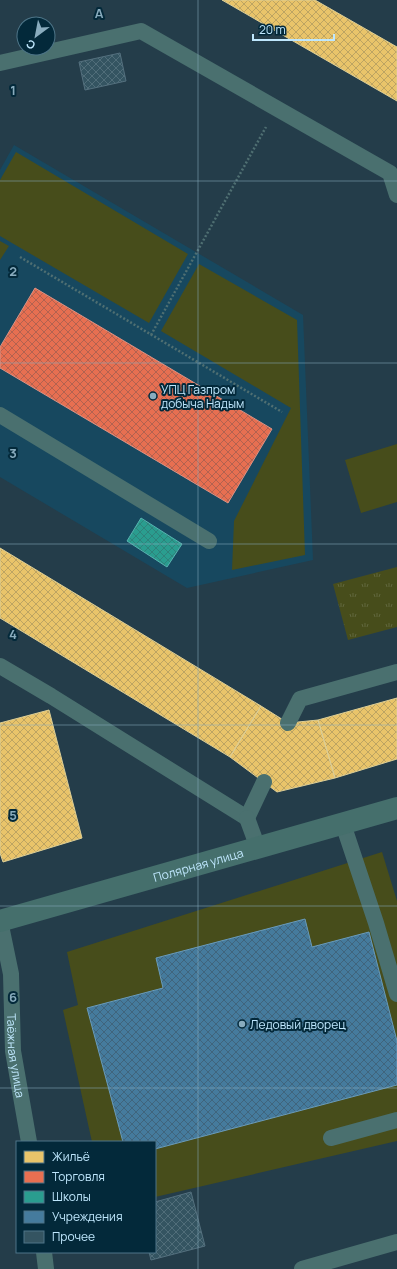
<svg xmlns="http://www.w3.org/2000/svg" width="397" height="1269" viewBox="0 0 397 1269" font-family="Manrope,sans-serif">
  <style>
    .built { fill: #17485f }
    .grass { fill: #474d1b }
    .park { fill: url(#park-tufts) }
    .homes { fill: url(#homes-cross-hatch); stroke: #dcce96 }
    .shops { fill: url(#shops-cross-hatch); stroke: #db9385 }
    .schools { fill: url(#schools-cross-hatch); stroke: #57b3b0 }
    .public { fill: url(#public-cross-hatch); stroke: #6a9bba }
    .building { fill: url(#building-cross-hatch); stroke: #54707e }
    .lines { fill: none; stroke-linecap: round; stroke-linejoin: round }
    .path { stroke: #4f6f72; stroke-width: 2.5; stroke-dasharray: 2 2; stroke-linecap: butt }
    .lane { stroke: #4a706f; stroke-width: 16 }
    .secondary { stroke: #456f6c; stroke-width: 22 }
    .grid { fill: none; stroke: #89acbe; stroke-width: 1; stroke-opacity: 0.55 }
    .poi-dot { fill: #89acbe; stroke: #03293a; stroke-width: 1.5 }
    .labels { text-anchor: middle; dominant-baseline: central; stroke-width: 4; stroke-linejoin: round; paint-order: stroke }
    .poi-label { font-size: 12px; fill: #bfe7fd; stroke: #03293a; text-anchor: start }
    .street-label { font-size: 12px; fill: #bfe7fd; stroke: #03293a }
    .grid-label { font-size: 13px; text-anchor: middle; font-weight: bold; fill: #89acbe; stroke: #03293a; stroke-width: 4; stroke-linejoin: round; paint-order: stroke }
  </style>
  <defs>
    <pattern id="park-tufts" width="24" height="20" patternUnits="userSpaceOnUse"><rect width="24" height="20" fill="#474d1b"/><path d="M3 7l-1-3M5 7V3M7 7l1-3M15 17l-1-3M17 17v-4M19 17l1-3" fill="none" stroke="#60673d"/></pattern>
    <pattern id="homes-cross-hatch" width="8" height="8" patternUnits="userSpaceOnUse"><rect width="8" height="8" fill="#e9c46a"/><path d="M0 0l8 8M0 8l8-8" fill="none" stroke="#bda462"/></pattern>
    <pattern id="shops-cross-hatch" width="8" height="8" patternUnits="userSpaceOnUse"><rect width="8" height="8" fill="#e76f51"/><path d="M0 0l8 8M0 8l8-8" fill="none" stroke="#b36250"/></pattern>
    <pattern id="schools-cross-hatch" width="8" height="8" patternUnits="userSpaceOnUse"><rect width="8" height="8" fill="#2a9d8f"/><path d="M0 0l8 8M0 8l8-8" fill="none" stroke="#2e837b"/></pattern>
    <pattern id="public-cross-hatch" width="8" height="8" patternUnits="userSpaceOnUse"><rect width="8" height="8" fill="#457b9d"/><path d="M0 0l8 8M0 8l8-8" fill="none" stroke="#40657d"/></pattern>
    <pattern id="building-cross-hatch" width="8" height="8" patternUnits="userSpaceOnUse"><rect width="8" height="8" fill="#345461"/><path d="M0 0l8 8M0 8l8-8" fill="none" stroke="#506d79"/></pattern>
  </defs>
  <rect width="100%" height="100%" fill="#243d4a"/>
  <!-- built -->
  <path class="built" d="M14,145L303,315L313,560L187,588L0,477V170Z"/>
  <!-- grass -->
  <path class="grass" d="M16,152L188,254L149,323L0,236V180Z
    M0,241L9,246L0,260Z
    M199,264L297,320L305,555L232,570L234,521L291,408L161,331Z
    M397,444V502L361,513L345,460Z
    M382,852L397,901V1141L155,1197V1142H92L63,1010L78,1005L67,952Z"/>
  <!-- park -->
  <path class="park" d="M397,567V627L348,640L333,584Z"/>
  <!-- homes -->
  <path class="homes" d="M222,0H315L397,47V101Z
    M0,548L261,706L230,757L0,618Z
    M397,698V759L335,778L318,720Z
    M261,706L288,723L318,720L335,778L277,792L230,757Z
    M49,710L82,838L3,862L0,853V723Z"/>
  <!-- shops -->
  <path class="shops" d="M35,288L272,429L228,503L0,368V347Z"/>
  <!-- schools -->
  <path class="schools" d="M141,518L182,544L167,567L127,541Z"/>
  <!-- public -->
  <path class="public" d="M305,919L312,947L369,932L397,1041V1085L155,1149V1142H123L87,1008L163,988L156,958Z"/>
  <!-- building -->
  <path class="building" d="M120,53L126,81L85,90L79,62Z
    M191,1192L205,1246L151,1260L149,1252H155V1202Z"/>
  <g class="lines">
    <!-- path -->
    <path class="path" d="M20,257L282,412
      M151,335L266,127"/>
    <!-- lane -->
    <g class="lane">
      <path d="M0,63L141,31L390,173L397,195"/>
      <path d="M0,415L209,541"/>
      <path d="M0,666L51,696L247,818L264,782"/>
      <path d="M288,723L300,699L397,672"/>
      <path d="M247,818L258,848"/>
      <path d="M343,824L376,923L397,994"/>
      <path id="s1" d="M0,921L11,974L13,1051L29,1142"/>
      <path d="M331,1138L397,1120"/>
      <path d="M44,1252L46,1269"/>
      <path d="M302,1269L397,1242"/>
    </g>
    <!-- secondary -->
    <path class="secondary" id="s2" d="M0,921L397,808"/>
  </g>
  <!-- grid -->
  <path class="grid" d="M198,0V1269M0,181H397M0,363H397M0,544H397M0,725H397M0,906H397M0,1088H397"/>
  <!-- markers -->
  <g class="poi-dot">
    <circle cx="153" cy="396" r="4"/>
    <circle cx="242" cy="1024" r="4"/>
  </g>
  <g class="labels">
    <!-- poi labels -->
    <g class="poi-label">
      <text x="161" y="389">УПЦ Газпром<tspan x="161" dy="14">добыча Надым</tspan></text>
      <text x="250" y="1024">Ледовый дворец</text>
    </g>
    <!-- street labels -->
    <g class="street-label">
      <text stroke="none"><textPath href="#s2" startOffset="206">Полярная улица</textPath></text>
      <text stroke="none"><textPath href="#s1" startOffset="136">Таёжная улица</textPath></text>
    </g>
  </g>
  <g class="grid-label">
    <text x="99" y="18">A</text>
    <text x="13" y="95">1</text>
    <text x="13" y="276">2</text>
    <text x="13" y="458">3</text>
    <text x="13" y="639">4</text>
    <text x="13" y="820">5</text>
    <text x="13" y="1002">6</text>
  </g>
  <!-- legend -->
  <rect x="16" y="1141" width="140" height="112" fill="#03293a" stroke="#4e7588"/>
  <rect x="24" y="1151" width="20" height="12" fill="#e9c46a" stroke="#4e7588"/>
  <text x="52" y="1161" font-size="12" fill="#bfe7fd">Жильё</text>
  <rect x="24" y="1171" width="20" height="12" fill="#e76f51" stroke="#4e7588"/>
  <text x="52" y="1181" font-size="12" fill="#bfe7fd">Торговля</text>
  <rect x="24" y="1191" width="20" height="12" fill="#2a9d8f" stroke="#4e7588"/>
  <text x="52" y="1201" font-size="12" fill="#bfe7fd">Школы</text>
  <rect x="24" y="1211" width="20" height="12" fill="#457b9d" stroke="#4e7588"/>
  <text x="52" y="1221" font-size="12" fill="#bfe7fd">Учреждения</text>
  <rect x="24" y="1231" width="20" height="12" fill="#345461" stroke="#4e7588"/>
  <text x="52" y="1241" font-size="12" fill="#bfe7fd">Прочее</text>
  <!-- north arrow -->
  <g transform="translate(36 36) rotate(212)"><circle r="19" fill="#03293a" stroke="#4e7588"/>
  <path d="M0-3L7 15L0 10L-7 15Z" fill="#89acbe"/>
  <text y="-6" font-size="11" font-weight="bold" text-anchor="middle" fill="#bfe7fd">С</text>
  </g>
  <!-- scale -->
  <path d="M253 34v6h81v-6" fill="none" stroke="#bfe7fd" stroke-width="2"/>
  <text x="259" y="34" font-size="12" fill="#bfe7fd" stroke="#03293a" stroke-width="3" paint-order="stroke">20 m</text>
</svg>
